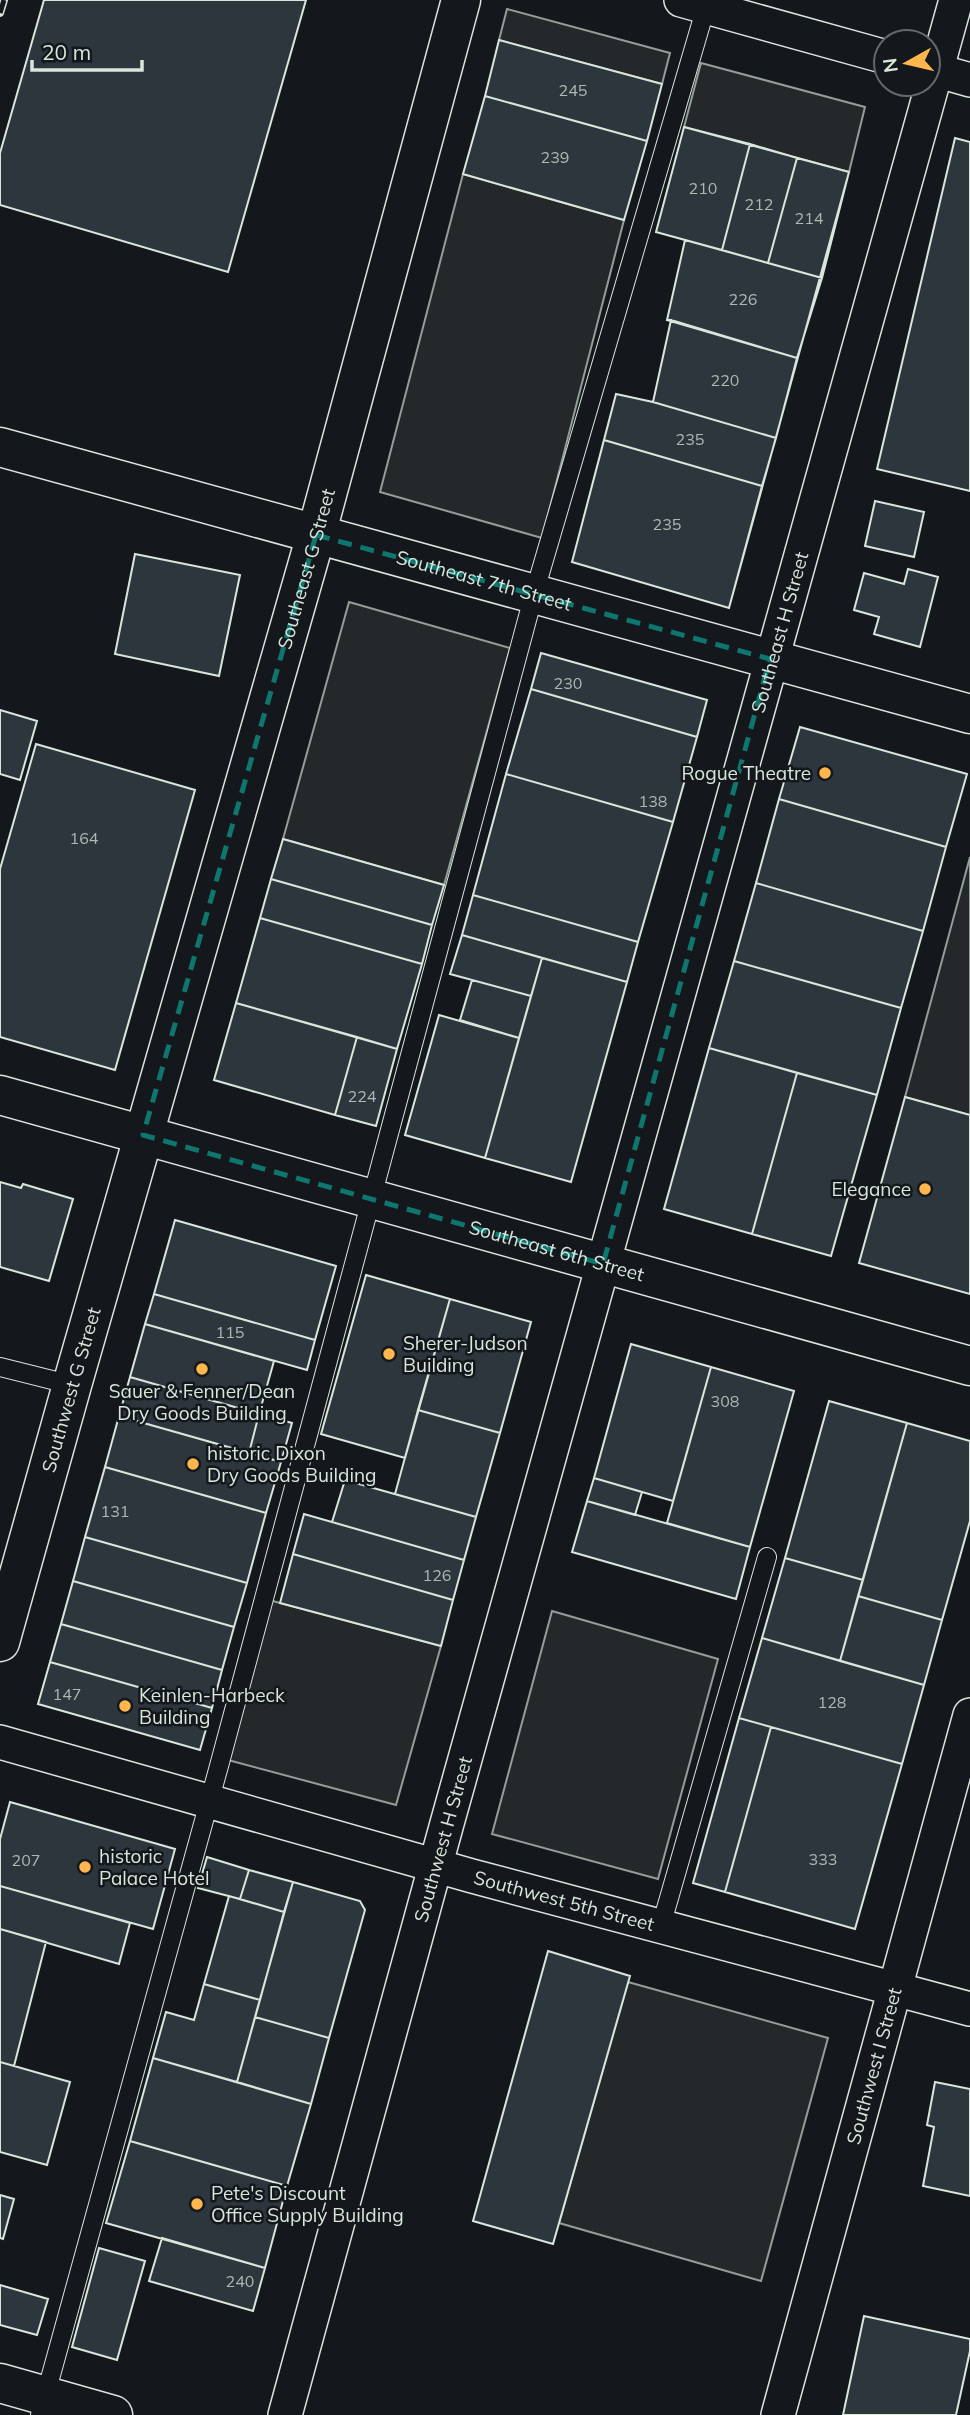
<svg xmlns="http://www.w3.org/2000/svg" width="970" height="2415" viewBox="0 0 970 2415" font-family="Mulish,sans-serif">
  <style>
    .parking { fill: #24282b; stroke: #939e99; stroke-width: 2 }
    .building { fill: #2c363c; stroke: #d8e6dc; stroke-width: 2 }
    .lines { fill: none; stroke-linecap: round; stroke-linejoin: round }
    .service-casing { stroke: #d8e6dc; stroke-width: 20 }
    .minor-casing { stroke: #d8e6dc; stroke-width: 36 }
    .tertiary-casing { stroke: #d8e6dc; stroke-width: 41 }
    .trunk-casing { stroke: #d8e6dc; stroke-width: 41 }
    .service { stroke: #14181c; stroke-width: 18 }
    .minor { stroke: #14181c; stroke-width: 33 }
    .tertiary { stroke: #14181c; stroke-width: 38 }
    .trunk { stroke: #14181c; stroke-width: 38 }
    .rail-casing { stroke: #d8e6dc; stroke-width: 8 }
    .rail { stroke: #14181c; stroke-width: 5; stroke-dasharray: 16; stroke-linecap: butt }
    .marked { fill: none; stroke: #0f766e; stroke-width: 5; stroke-dasharray: 14 9; stroke-linejoin: round }
    .poi-dot { fill: #ffb74d; stroke: #14181c; stroke-width: 2.5 }
    .labels { text-anchor: middle; dominant-baseline: central; stroke-width: 5; stroke-linejoin: round; paint-order: stroke }
    .number-label { font-size: 16px; fill: #adbab4 }
    .street-label { font-size: 19px; fill: #d8e6dc; stroke: #14181c }
    .poi-label { font-size: 19px; fill: #d8e6dc; stroke: #14181c; text-anchor: start }
  </style>
  <rect width="100%" height="100%" fill="#14181c"/>
  <!-- parking -->
  <path class="parking" d="M507,9L670,53L662,84L499,40Z
    M701,63L865,107L849,172L684,127Z
    M463,174L624,220L542,538L380,492Z
    M349,602L510,648L444,885L283,839Z
    M970,857V1115L905,1097Z
    M269,1600L441,1646L396,1805L228,1760Z
    M552,1611L718,1659L658,1879L492,1834Z
    M628,1982L828,2038L761,2281L559,2223Z"/>
  <!-- building -->
  <path class="building" d="M44,0H306L228,272L0,205V153Z
    M499,40L662,84L647,141L485,96Z
    M485,96L647,141L624,220L463,174Z
    M684,127L849,172L729,608L572,562L616,394L653,402L671,320H667L685,240L656,232Z
    M684,127L750,144L722,250L656,232Z
    M955,138L970,142V491L877,469Z
    M750,144L797,158L768,263L722,250Z
    M797,158L849,172L822,278L768,263Z
    M685,240L822,278L797,358L667,320Z
    M671,320L797,358L776,438L653,402Z
    M616,394L653,402L776,438L762,486L604,440Z
    M604,440L762,486L729,608L572,562Z
    M875,501L924,512L914,557L865,546Z
    M135,554L240,575L219,676L115,654Z
    M908,569L938,577L920,647L874,634L879,617L854,610L864,573L904,584Z
    M541,653L707,700L697,737L531,689Z
    M531,689L697,737L673,822L506,774Z
    M0,710L37,721L20,780L0,774Z
    M800,727L967,774L946,847L779,799Z
    M36,744L195,790L115,1070L0,1037V869Z
    M506,774L673,822L638,942L473,895Z
    M779,799L946,847L923,931L756,883Z
    M283,839L444,885L432,925L271,879Z
    M271,879L432,925L422,964L260,918Z
    M756,883L923,931L901,1008L734,961Z
    M473,895L638,942L627,982L462,935Z
    M260,918L422,964L397,1049L236,1003Z
    M462,935L542,958L531,996L450,974Z
    M542,958L627,982L571,1182L485,1158Z
    M734,961L901,1008L877,1095L709,1048Z
    M472,980L531,996L519,1038L460,1020Z
    M236,1003L357,1037L335,1115L214,1080Z
    M439,1015L519,1038L485,1158L405,1135Z
    M357,1037L397,1049L376,1126L335,1115Z
    M709,1048L797,1073L752,1234L664,1209Z
    M797,1073L877,1095L831,1256L752,1234Z
    M905,1097L970,1115V1294L859,1263Z
    M0,1182L21,1188L23,1184L73,1199L49,1281L0,1267Z
    M175,1220L336,1266L315,1340L154,1294Z
    M366,1275L450,1299L405,1458L321,1434Z
    M154,1294L315,1340L307,1370L145,1324Z
    M450,1299L531,1322L500,1433L418,1410Z
    M145,1324L274,1361L259,1414L130,1377Z
    M631,1344L711,1367L673,1501L594,1478Z
    M711,1367L794,1391L750,1547L667,1523Z
    M130,1377L259,1414L249,1453L119,1416Z
    M829,1401L907,1423L863,1580L785,1558Z
    M418,1410L500,1433L476,1517L395,1494Z
    M259,1414L292,1423L281,1462L249,1453Z
    M119,1416L281,1462L266,1513L105,1467Z
    M907,1423L970,1441V1521L942,1620L858,1596Z
    M105,1467L266,1513L247,1583L85,1537Z
    M594,1478L642,1492L635,1515L587,1501Z
    M345,1480L476,1517L464,1560L332,1522Z
    M587,1501L750,1547L736,1599L572,1552Z
    M304,1514L464,1560L453,1600L293,1554Z
    M85,1537L247,1583L234,1627L73,1581Z
    M293,1554L453,1600L441,1646L280,1603Z
    M785,1558L863,1580L840,1661L762,1638Z
    M73,1581L234,1627L222,1670L61,1624Z
    M858,1596L942,1620L924,1685L840,1661Z
    M61,1624L222,1670L212,1708L50,1662Z
    M762,1638L924,1685L902,1764L739,1718Z
    M50,1662L212,1708L200,1750L38,1704Z
    M739,1718L771,1727L725,1892L693,1883Z
    M771,1727L902,1764L855,1929L725,1892Z
    M10,1802L175,1849L153,1929L0,1886V1839Z
    M207,1857L249,1870L240,1899L198,1888Z
    M249,1870L293,1882L284,1912L240,1899Z
    M293,1882L360,1901L365,1910L329,2038L255,2017Z
    M0,1886L130,1923L119,1964L0,1929Z
    M229,1896L284,1912L260,2000L204,1984Z
    M0,1929L46,1942L14,2066L0,2062Z
    M548,1951L630,1976L553,2244L473,2221Z
    M204,1984L260,2000L237,2082L153,2058L166,2012L194,2020Z
    M255,2017L329,2038L311,2104L237,2082Z
    M153,2058L311,2104L287,2186L130,2141Z
    M0,2062L70,2082L47,2165L0,2152Z
    M935,2082L970,2089V2196L923,2186L934,2127L927,2125Z
    M130,2141L287,2186L265,2268L106,2223Z
    M0,2195L14,2199L3,2239L0,2238Z
    M162,2238L265,2268L253,2311L149,2281Z
    M99,2248L145,2261L117,2360L72,2347Z
    M0,2285L48,2299L37,2335L0,2325Z
    M864,2316L970,2339V2351L956,2415H843Z"/>
  <g class="lines">
    <!-- service casing -->
    <g class="service-casing">
      <path id="service" d="M0,1367L72,1385
        M661,1926L767,1557
        M40,2415L219,1766L534,594L708,0"/>
    </g>
    <!-- minor casing -->
    <g class="minor-casing">
      <g id="minor">
        <path d="M681,0L886,57"/>
        <path d="M928,68L970,80"/>
        <path id="s1" d="M0,1742L472,1876L970,2009"/>
        <path id="s2" d="M285,2415L446,1827L956,0"/>
        <path id="s3" d="M778,2415L970,1715"/>
      </g>
    </g>
    <!-- tertiary casing -->
    <g class="tertiary-casing">
      <g id="tertiary">
        <path id="s4" d="M0,1642L72,1385L316,535L461,0"/>
        <path d="M0,2383L113,2415"/>
      </g>
    </g>
    <!-- trunk casing -->
    <g class="trunk-casing">
      <g id="trunk">
        <path id="s5" d="M0,447L970,714"/>
        <path id="s6" d="M0,1095L970,1366"/>
      </g>
    </g>
    <!-- service -->
    <use href="#service" class="service"/>
    <!-- minor -->
    <use href="#minor" class="minor"/>
    <!-- tertiary -->
    <use href="#tertiary" class="tertiary"/>
    <!-- trunk -->
    <use href="#trunk" class="trunk"/>
    <!-- rail casing -->
    <g class="rail-casing">
      <path id="rail" d="M0,13L4,0"/>
    </g>
    <!-- rail -->
    <use href="#rail" class="rail"/>
  </g>
  <!-- marked area -->
  <path class="marked" d="M316,535L770,659L603,1264L143,1135Z"/>
  <!-- markers -->
  <g class="poi-dot">
    <circle cx="825" cy="773" r="7"/>
    <circle cx="925" cy="1189" r="7"/>
    <circle cx="389" cy="1354" r="7"/>
    <circle cx="202" cy="1369" r="7"/>
    <circle cx="193" cy="1464" r="7"/>
    <circle cx="125" cy="1706" r="7"/>
    <circle cx="85" cy="1867" r="7"/>
    <circle cx="197" cy="2204" r="7"/>
  </g>
  <g class="labels">
    <!-- number labels -->
    <g class="number-label">
      <text x="573" y="90">245</text>
      <text x="555" y="157">239</text>
      <text x="703" y="188">210</text>
      <text x="759" y="204">212</text>
      <text x="809" y="218">214</text>
      <text x="743" y="299">226</text>
      <text x="725" y="380">220</text>
      <text x="690" y="439">235</text>
      <text x="667" y="524">235</text>
      <text x="568" y="683">230</text>
      <text x="653" y="801">138</text>
      <text x="84" y="838">164</text>
      <text x="362" y="1096">224</text>
      <text x="230" y="1332">115</text>
      <text x="725" y="1401">308</text>
      <text x="115" y="1511">131</text>
      <text x="437" y="1575">126</text>
      <text x="67" y="1694">147</text>
      <text x="832" y="1702">128</text>
      <text x="823" y="1859">333</text>
      <text x="26" y="1860">207</text>
      <text x="240" y="2281">240</text>
    </g>
    <!-- street labels -->
    <g class="street-label">
      <text stroke="none"><textPath href="#s4" startOffset="1116">Southeast G Street</textPath></text>
      <text stroke="none"><textPath href="#s5" startOffset="502">Southeast 7th Street</textPath></text>
      <text stroke="none"><textPath href="#s2" startOffset="1850">Southeast H Street</textPath></text>
      <text stroke="none"><textPath href="#s6" startOffset="578">Southeast 6th Street</textPath></text>
      <text stroke="none"><textPath href="#s4" startOffset="262">Southwest G Street</textPath></text>
      <text stroke="none"><textPath href="#s2" startOffset="597">Southwest H Street</textPath></text>
      <text stroke="none"><textPath href="#s1" startOffset="586">Southwest 5th Street</textPath></text>
      <text stroke="none"><textPath href="#s3" startOffset="362">Southwest I Street</textPath></text>
    </g>
    <!-- poi labels -->
    <g class="poi-label">
      <text x="811" y="773" text-anchor="end">Rogue Theatre</text>
      <text x="911" y="1189" text-anchor="end">Elegance</text>
      <text x="403" y="1343">Sherer-Judson<tspan x="403" dy="22">Building</tspan></text>
      <text x="202" y="1391" text-anchor="middle">Sauer &amp; Fenner/Dean<tspan x="202" dy="22">Dry Goods Building</tspan></text>
      <text x="207" y="1453">historic Dixon<tspan x="207" dy="22">Dry Goods Building</tspan></text>
      <text x="139" y="1695">Keinlen-Harbeck<tspan x="139" dy="22">Building</tspan></text>
      <text x="99" y="1856">historic<tspan x="99" dy="22">Palace Hotel</tspan></text>
      <text x="211" y="2193">Pete's Discount<tspan x="211" dy="22">Office Supply Building</tspan></text>
    </g>
  </g>
  <!-- north arrow -->
  <g transform="translate(907 63) rotate(262)"><circle r="33" fill="#14181c" stroke="#626a69" stroke-width="2"/>
  <path d="M0-5L12 26L0 18L-12 26Z" fill="#ffb74d"/>
  <text y="-10" font-size="19" font-weight="bold" text-anchor="middle" fill="#d8e6dc">N</text>
  </g>
  <!-- scale -->
  <path d="M32 60v10h110v-10" fill="none" stroke="#d8e6dc" stroke-width="3.5"/>
  <text x="42" y="60" font-size="21" fill="#d8e6dc" stroke="#14181c" stroke-width="5" paint-order="stroke">20 m</text>
</svg>
